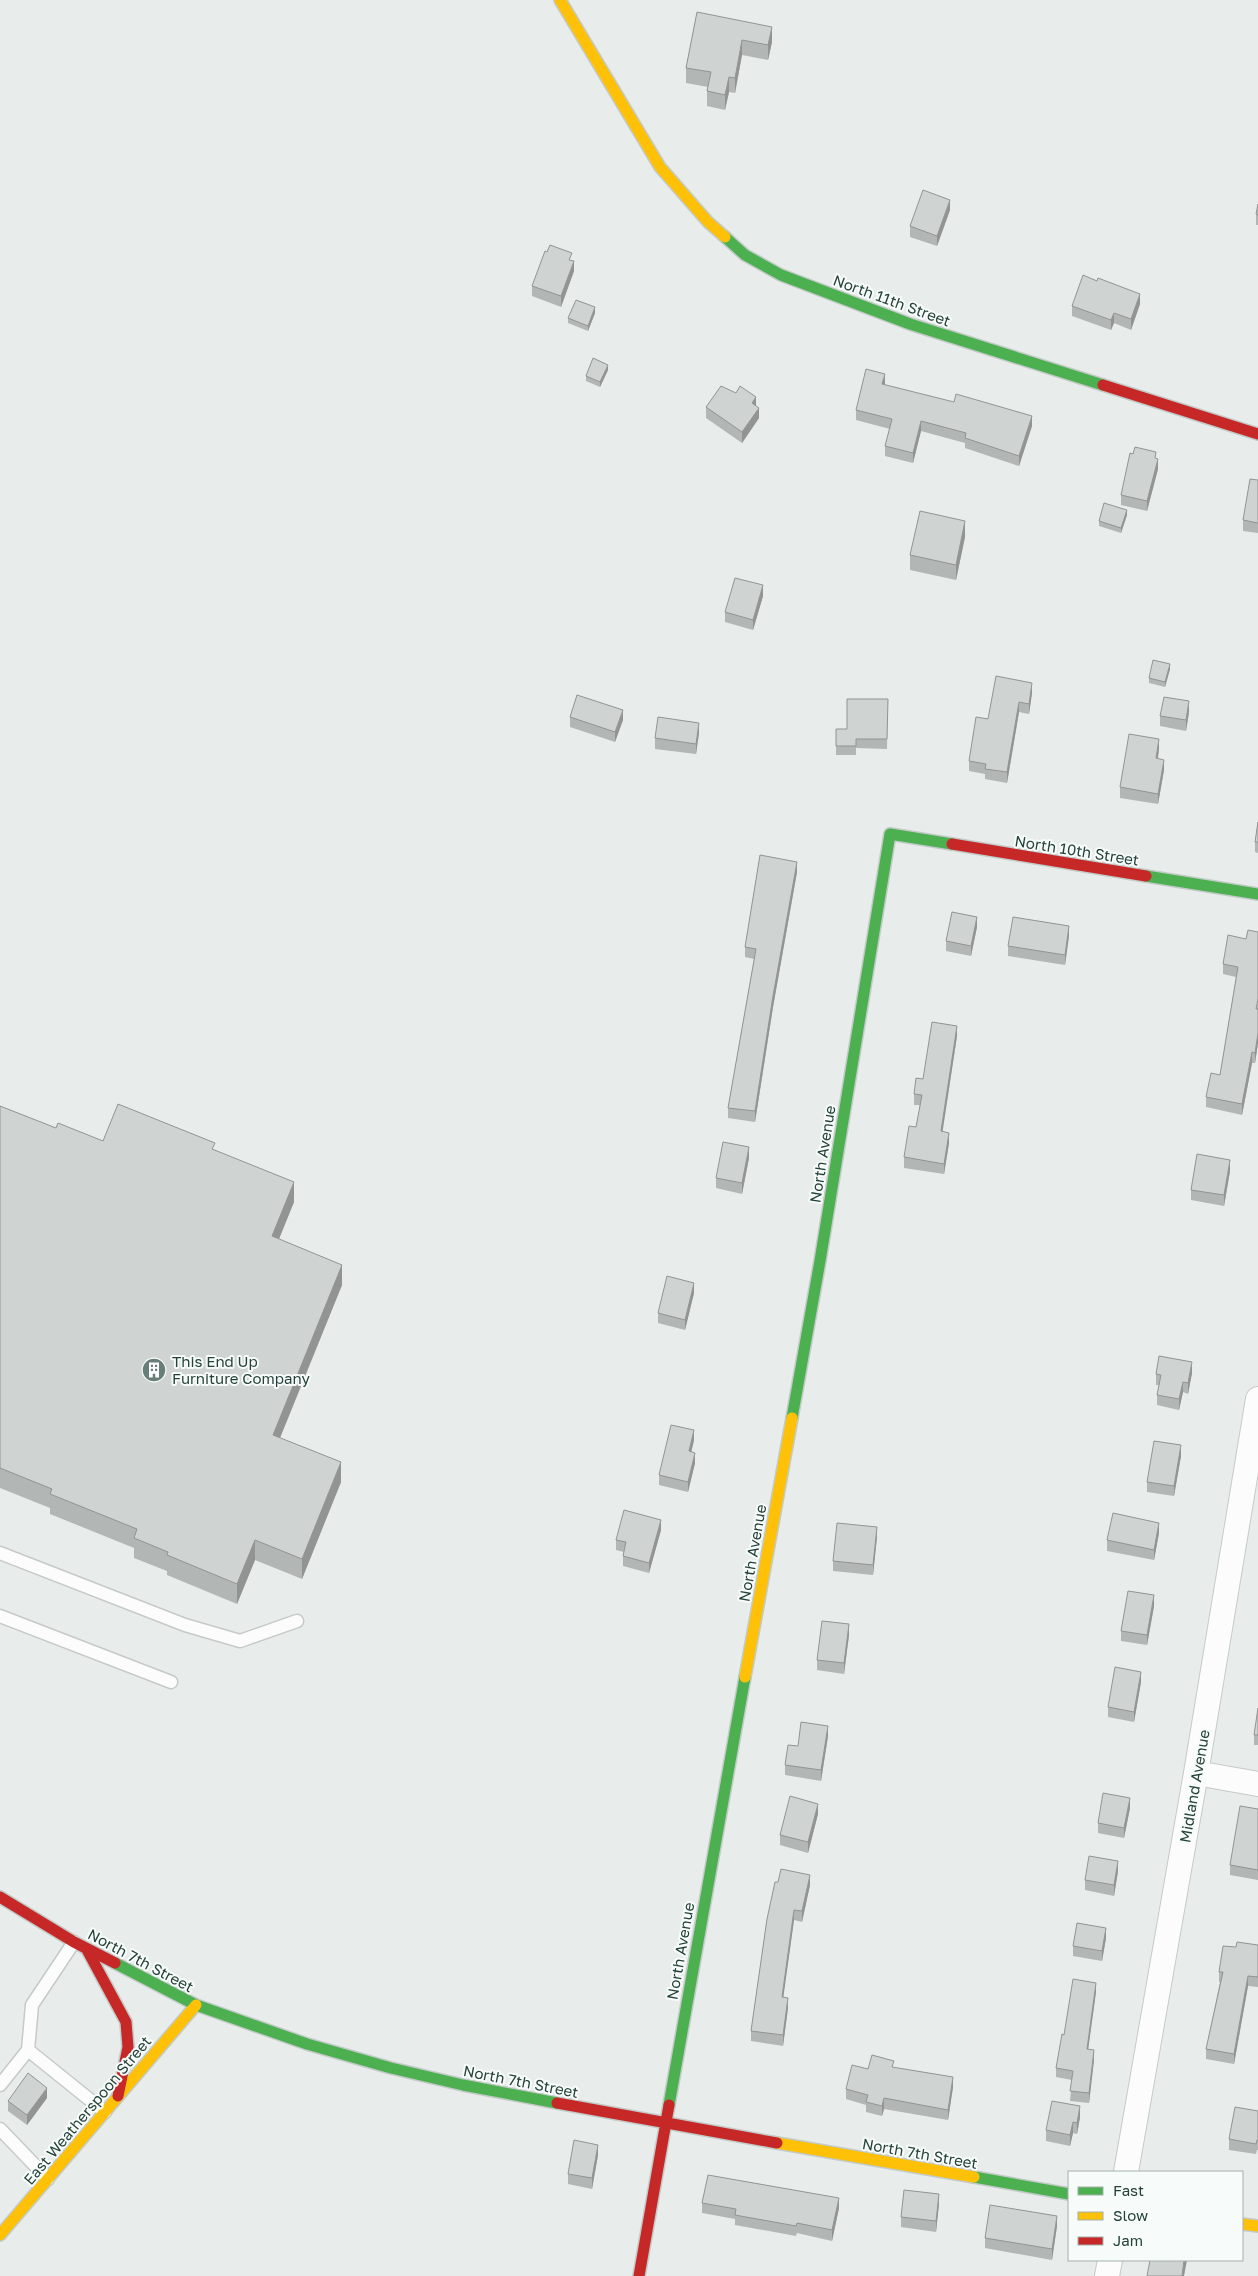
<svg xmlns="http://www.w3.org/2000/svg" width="1258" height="2276" viewBox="0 0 1258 2276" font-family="'Golos Text',sans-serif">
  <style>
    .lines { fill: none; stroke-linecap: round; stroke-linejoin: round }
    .lane-casing { stroke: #c5cac8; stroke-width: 15 }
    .street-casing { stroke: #c5cac8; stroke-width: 26 }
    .fast-casing { stroke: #c3cbc8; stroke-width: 14 }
    .slow-casing { stroke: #c3cbc8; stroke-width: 14 }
    .jam-casing { stroke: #c3cbc8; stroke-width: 14 }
    .lane { stroke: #fcfcfc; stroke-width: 12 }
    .street { stroke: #fcfcfc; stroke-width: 24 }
    .fast { stroke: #4caf50; stroke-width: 11 }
    .slow { stroke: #ffc107; stroke-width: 11 }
    .jam { stroke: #c62828; stroke-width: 11 }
    .wall { fill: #b2b6b5 }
    .shaded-wall { fill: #919493 }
    .building { fill: #cfd4d2; stroke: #919493 }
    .labels { text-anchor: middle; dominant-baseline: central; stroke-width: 4; stroke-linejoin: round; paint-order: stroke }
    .street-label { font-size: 15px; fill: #24423a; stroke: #f7fbf9 }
    .poi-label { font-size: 15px; fill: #24423a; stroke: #f7fbf9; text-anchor: start }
  </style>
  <rect width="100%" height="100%" fill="#e8edeb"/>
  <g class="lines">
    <!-- lane casing -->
    <g class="lane-casing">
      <path id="lane" d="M0,1553L185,1625L240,1641L297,1621
        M0,1616L171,1682
        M28,2050L105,2112
        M0,2085L28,2050L32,2005L74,1942
        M0,2129L48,2179"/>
    </g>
    <!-- street casing -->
    <g class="street-casing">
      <path id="street" d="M1196,1773L1258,1784
        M1126,2172L1196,1773L1258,1399
        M1107,2276L1110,2260"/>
    </g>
    <!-- fast casing -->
    <g class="fast-casing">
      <path id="fast" d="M725,237L745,255L781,275L910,324L1103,385
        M1146,876L1258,894
        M792,1418L820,1261L890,834L952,844
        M115,1963L196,2005L307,2044L391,2068L463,2085L557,2103
        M669,2105L745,1677
        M974,2177L1069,2194"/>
    </g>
    <!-- slow casing -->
    <g class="slow-casing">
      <path id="slow" d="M560,0L660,167L708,222L725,237
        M745,1677L792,1418
        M777,2143L974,2177
        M1242,2224L1258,2226
        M0,2235L196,2005"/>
    </g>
    <!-- jam casing -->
    <g class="jam-casing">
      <path id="jam" d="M1103,385L1258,434
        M952,844L1146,876
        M0,1897L74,1942L115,1963
        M86,1948L126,2022L128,2047L118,2096
        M557,2103L777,2143
        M639,2276L669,2105"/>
    </g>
    <!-- lane -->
    <use href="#lane" class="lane"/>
    <!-- street -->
    <use href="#street" class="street"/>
    <!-- fast -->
    <use href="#fast" class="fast"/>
    <!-- slow -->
    <use href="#slow" class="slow"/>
    <!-- jam -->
    <use href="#jam" class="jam"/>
  </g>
  <!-- wall -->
  <path class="wall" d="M697,12L772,42L768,60L742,55L735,93L729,92L725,110L707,106V91L708,87L686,83V68Z
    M1258,204V225H1256V214Z
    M950,210L937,246L910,237V226Z
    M572,260L574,271L561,307L532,296V286Z
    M1097,281L1140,304L1131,330L1114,323L1111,330L1072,316V306Z
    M595,313L588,331L568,323V318Z
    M608,370L600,387L586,381V376Z
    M885,385L1032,426L1019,466L965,448V443L921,431L913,463L885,456V446L890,429L856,420V410Z
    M756,406L759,418L742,443L706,418V407Z
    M1156,458L1158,469L1147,511L1121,505V495Z
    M1258,480V533L1243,531V520Z
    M1127,515L1121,533L1099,526V521Z
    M965,537L956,580L910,570V555Z
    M763,596L753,630L725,622V612Z
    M1170,669L1165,687L1149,683V678Z
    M1032,693L1029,714L1019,712L1007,783L985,779V774L969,771V761L988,719Z
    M888,699L887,749L856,748V755H836V729H847Z
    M1189,712L1186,731L1160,726V716Z
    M570,717L623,720L615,742L570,727Z
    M699,733L696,754L655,749V738Z
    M1159,749L1158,759L1164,770L1158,804L1120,798V787Z
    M1258,822V853L1255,852V842Z
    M797,872L773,1007L755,1122L728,1118V1108L754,959L745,957V947Z
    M977,927L971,956L946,951V941Z
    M1258,932V1043L1255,1063H1252L1242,1115L1206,1107V1097L1220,1075L1236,977L1223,974V964L1246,939Z
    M1069,936L1065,965L1008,956V946Z
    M957,1036L942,1132L949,1143L944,1174L904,1168V1157L916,1127L920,1105H914V1094L923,1079Z
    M0,1106L56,1128L103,1141L215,1150L294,1202L279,1239L342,1285L280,1438L341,1482L302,1579L255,1560L237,1604L167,1575V1571L134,1558V1548L50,1514V1508L0,1488Z
    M749,1158L742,1194L716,1188V1178Z
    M1230,1171L1224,1206L1191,1200V1190Z
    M694,1293L685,1330L658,1323V1313Z
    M1192,1373L1188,1394L1183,1392L1179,1410L1157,1405V1395L1159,1385H1156V1374Z
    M694,1440L691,1452L695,1463L688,1492L659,1485V1475Z
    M1181,1456L1174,1496L1147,1492V1482Z
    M661,1530L649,1573L623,1566V1556L624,1552L616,1550V1540Z
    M1159,1533L1154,1560L1107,1551V1540Z
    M877,1537L873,1575L833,1571V1561Z
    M1154,1606L1147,1645L1121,1641V1631Z
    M849,1635L844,1674L817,1670V1660Z
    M1141,1682L1134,1722L1108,1717V1707Z
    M1258,1708V1745H1254V1735Z
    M828,1736L821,1781L785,1775V1765L798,1746Z
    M1130,1808L1124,1838L1098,1833V1823Z
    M1258,1809V1880L1230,1875V1865Z
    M818,1814L808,1853L780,1845V1835Z
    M1118,1871L1114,1896L1085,1890V1880Z
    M810,1885L802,1922L794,1920L783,1997L788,2008L783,2046L751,2041V2031L767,1919Z
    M1106,1938L1102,1961L1073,1956V1946Z
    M1258,1945V1987L1248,1986L1234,2064L1206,2059V2049L1220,1982H1219V1972L1236,1947Z
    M1096,1992L1088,2049L1094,2060L1089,2103L1070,2101L1072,2080L1056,2077V2068L1064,2035Z
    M894,2068L953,2087L948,2120L884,2109L882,2116L866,2112V2105L846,2099V2089L868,2069Z
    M47,2098L27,2125L8,2111V2101Z
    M1258,2111V2150H1257L1256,2154L1229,2150V2139Z
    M1080,2117L1077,2134L1073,2133L1070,2146L1046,2141V2130Z
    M598,2155L592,2189L568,2184V2174Z
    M702,2203L839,2208L832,2241L797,2233L796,2236L735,2225V2219L702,2213Z
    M939,2204L936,2232L901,2227V2217Z
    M1057,2226L1052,2260L985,2248V2238Z"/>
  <!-- shaded-wall -->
  <path class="shaded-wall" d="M772,27V42L768,60V45Z
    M742,40V55L735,93V78Z
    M729,77V92L725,110V95Z
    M950,200V210L937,246V236Z
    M574,261V271L561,307V296Z
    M1140,294V304L1131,330V319Z
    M595,307V313L588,331V326Z
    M1114,313V323L1111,330V320Z
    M608,365V370L600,387V382Z
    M885,374V384L882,394V384Z
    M756,397V407L752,403Z
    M759,408V418L742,443V432Z
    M1032,416V426L1019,466V456Z
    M921,421V431L913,463V453Z
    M1158,459V469L1147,511V501Z
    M1127,510V515L1121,533V528Z
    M965,521V537L956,580V565Z
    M763,585V596L753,630V620Z
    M1170,664V669L1165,687V682Z
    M1032,683V693L1029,714V704Z
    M1189,701V712L1186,731V720Z
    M1019,702V712L1007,783V772Z
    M623,710V720L615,742V732Z
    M699,723V733L696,754V744Z
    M1159,739V749L1156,769V758Z
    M1164,760V770L1158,804V794Z
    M797,862V872L773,1007L755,1122V1111L773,996Z
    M977,917V927L971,956V946Z
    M1069,926V936L1065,965V955Z
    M957,1026V1036L941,1142V1131Z
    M1258,1033V1043L1255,1063V1053Z
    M1252,1052V1063L1242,1115V1104Z
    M949,1133V1143L944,1174V1164Z
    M749,1147V1158L742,1194V1183Z
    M1230,1160V1171L1224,1206V1195Z
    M294,1182V1202L272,1256V1236Z
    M342,1265V1285L273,1455V1435Z
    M694,1283V1293L685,1330V1320Z
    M1192,1362V1373L1188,1394V1383Z
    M1183,1382V1392L1179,1410V1399Z
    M694,1430V1440L689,1462V1451Z
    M1181,1445V1456L1174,1496V1486Z
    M695,1453V1463L688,1492V1482Z
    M341,1462V1482L302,1579V1559Z
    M661,1520V1530L649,1573V1563Z
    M1159,1523V1533L1154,1560V1550Z
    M877,1527V1537L873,1575V1565Z
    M255,1540V1560L237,1604V1584Z
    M1154,1595V1606L1147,1645V1635Z
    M849,1624V1635L844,1674V1663Z
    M1141,1672V1682L1134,1722V1712Z
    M828,1726V1736L821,1781V1770Z
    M1130,1798V1808L1124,1838V1828Z
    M818,1804V1814L808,1853V1842Z
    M1118,1861V1871L1114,1896V1885Z
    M810,1875V1885L802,1922V1911Z
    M794,1910V1920L782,2007V1997Z
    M1106,1928V1938L1102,1961V1951Z
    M1248,1976V1986L1234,2064V2054Z
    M1096,1983V1992L1087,2058V2049Z
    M788,1998V2008L783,2046V2035Z
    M1094,2050V2060L1089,2103V2093Z
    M953,2077V2087L948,2120V2110Z
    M47,2088V2098L27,2125V2115Z
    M884,2098V2109L882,2116V2106Z
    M1080,2106V2117L1077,2134V2123Z
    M1073,2122V2133L1070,2146V2135Z
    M598,2145V2155L592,2189V2178Z
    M939,2194V2204L936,2232V2221Z
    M839,2198V2208L832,2241V2230Z
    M1057,2216V2226L1052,2260V2249Z
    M1184,2260H1187L1184,2276H1182Z"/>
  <!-- building -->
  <path class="building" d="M697,12L772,27L768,45L742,40L735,78L729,77L725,95L707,91L711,72L686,68Z
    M923,190L950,200L937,236L910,226Z
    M1258,204V215L1256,214Z
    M550,245L572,253L569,260L574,261L561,296L532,286L545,251L547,252Z
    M1083,275L1097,281L1098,278L1140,294L1131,319L1114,313L1111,320L1072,306Z
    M576,300L595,307L588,326L568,318Z
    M593,358L608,365L600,382L586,376Z
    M866,369L885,374L882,384L954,402L956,394L1032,416L1019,456L965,438L966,433L921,421L913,453L885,446L892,419L856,410Z
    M721,386L736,393L740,386L756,397L752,403L759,408L742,432L706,407Z
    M1135,447L1156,452L1155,458L1158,459L1147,501L1121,495L1130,453L1133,454Z
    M1250,479L1258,480V523L1243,520Z
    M1104,503L1127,510L1121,528L1099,521Z
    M920,511L965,521L956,565L910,555Z
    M735,578L763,585L753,620L725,612Z
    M1153,660L1170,664L1165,682L1149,678Z
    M996,676L1032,683L1029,704L1019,702L1007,772L985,769L986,764L969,761L976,717L988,719Z
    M577,695L623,710L615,732L570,717Z
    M1164,697L1189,701L1186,720L1160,716Z
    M847,699H888L887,739H856V746H836V729H847Z
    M658,717L699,723L696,744L655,738Z
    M1129,734L1159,739L1156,758L1164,760L1158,794L1120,787Z
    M1258,822V842H1255Z
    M760,855L797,862L773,996L755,1111L728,1108L756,949L745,947Z
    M952,912L977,917L971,946L946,941Z
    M1013,917L1069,926L1065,955L1008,946Z
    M1248,930L1258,932V999L1256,1009H1258V1033L1255,1053L1252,1052L1242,1104L1206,1097L1211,1073L1220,1075L1238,967L1223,964L1228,935L1246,939Z
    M932,1022L957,1026L941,1131L949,1133L944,1164L904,1157L909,1126L916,1127L922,1095L914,1094L916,1078L923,1079Z
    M118,1104L215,1143L212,1149L294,1182L272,1236L342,1265L273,1435L341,1462L302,1559L255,1540L237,1584L167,1555L168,1552L134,1538L137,1529L50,1494L52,1489L0,1468V1106L56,1128L58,1123L103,1141Z
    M723,1142L749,1147L742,1183L716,1178Z
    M1197,1154L1230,1160L1224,1195L1191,1190Z
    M667,1276L694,1283L685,1320L658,1313Z
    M1159,1356L1192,1362L1188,1383L1183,1382L1179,1399L1157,1395L1161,1375L1156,1374Z
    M671,1425L694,1430L689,1451L695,1453L688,1482L659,1475Z
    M1154,1441L1181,1445L1174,1486L1147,1482Z
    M624,1510L661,1520L649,1563L623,1556L626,1542L616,1540Z
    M1113,1513L1159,1523L1154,1550L1107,1540Z
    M837,1523L877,1527L873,1565L833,1561Z
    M1128,1591L1154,1595L1147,1635L1121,1631Z
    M822,1621L849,1624L844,1663L817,1660Z
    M1115,1667L1141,1672L1134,1712L1108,1707Z
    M1258,1708V1735H1254Z
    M801,1722L828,1726L821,1770L785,1765L788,1745L798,1746Z
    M1103,1793L1130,1798L1124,1828L1098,1823Z
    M790,1796L818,1804L808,1842L780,1835Z
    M1240,1806L1258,1809V1870L1230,1865Z
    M1089,1856L1118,1861L1114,1885L1085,1880Z
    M781,1869L810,1875L802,1911L794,1910L782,1997L788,1998L783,2035L751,2031L767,1919L775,1882H778Z
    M1077,1923L1106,1928L1102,1951L1073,1946Z
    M1237,1942L1258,1945V1977L1248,1976L1234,2054L1206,2049L1223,1972H1219L1223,1946L1236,1947Z
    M1073,1979L1096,1983L1087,2049L1094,2050L1089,2093L1070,2091L1073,2071L1056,2068L1062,2034L1064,2035Z
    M872,2055L894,2061L892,2067L953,2077L948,2110L884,2098L882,2106L866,2102L868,2095L846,2089L852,2065L868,2069Z
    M28,2073L47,2088L27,2115L8,2101Z
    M1052,2101L1080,2106L1077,2123L1073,2122L1070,2135L1046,2130Z
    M1235,2107L1258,2111V2140H1257L1256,2144L1229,2139Z
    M574,2140L598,2145L592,2178L568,2174Z
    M708,2175L839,2198L832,2230L797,2223L796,2226L735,2215L736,2209L702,2203Z
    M904,2190L939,2194L936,2221L901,2217Z
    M990,2205L1057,2216L1052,2249L985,2238Z
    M1150,2260H1184L1182,2276H1147Z"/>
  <!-- icons -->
  <defs>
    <g id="building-disc" transform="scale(1.25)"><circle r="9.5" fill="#697e78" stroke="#f7fbf9"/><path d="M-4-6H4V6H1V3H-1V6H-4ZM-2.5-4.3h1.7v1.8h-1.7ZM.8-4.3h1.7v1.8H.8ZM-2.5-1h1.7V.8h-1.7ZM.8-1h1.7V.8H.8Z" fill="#fff"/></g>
  </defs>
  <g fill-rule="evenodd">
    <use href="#building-disc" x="154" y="1370"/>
  </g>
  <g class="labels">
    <!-- street labels -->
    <g class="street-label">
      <text transform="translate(892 300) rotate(20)">North 11th Street</text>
      <text transform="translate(1077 850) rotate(9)">North 10th Street</text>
      <text transform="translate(822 1154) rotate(-81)">North Avenue</text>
      <text transform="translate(752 1553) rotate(-80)">North Avenue</text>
      <text transform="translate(1194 1786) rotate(-80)">Midland Avenue</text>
      <text transform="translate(680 1951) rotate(-80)">North Avenue</text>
      <text transform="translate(141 1960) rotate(28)">North 7th Street</text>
      <text transform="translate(521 2081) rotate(11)">North 7th Street</text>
      <text transform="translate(87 2110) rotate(-50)">East Weatherspoon Street</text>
      <text transform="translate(920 2153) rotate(10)">North 7th Street</text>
    </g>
    <!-- poi labels -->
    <g class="poi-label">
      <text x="172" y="1361">This End Up<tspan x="172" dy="17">Furniture Company</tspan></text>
    </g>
  </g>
  <!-- legend -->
  <rect x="1068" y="2171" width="175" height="90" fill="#f7fbf9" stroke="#a3b1ad"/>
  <rect x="1078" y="2187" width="25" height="8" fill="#4caf50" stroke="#a3b1ad"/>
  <text x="1113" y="2196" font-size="15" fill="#24423a">Fast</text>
  <rect x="1078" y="2212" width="25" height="8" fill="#ffc107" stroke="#a3b1ad"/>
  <text x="1113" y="2221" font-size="15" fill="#24423a">Slow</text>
  <rect x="1078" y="2237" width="25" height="8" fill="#c62828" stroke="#a3b1ad"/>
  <text x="1113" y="2246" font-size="15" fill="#24423a">Jam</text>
</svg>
